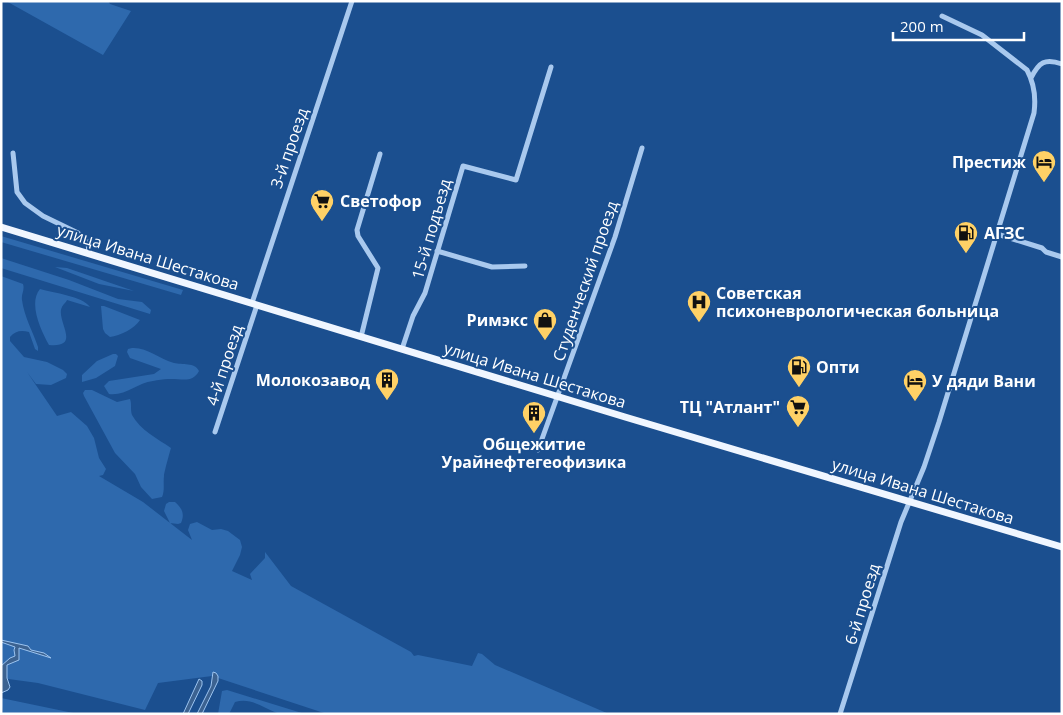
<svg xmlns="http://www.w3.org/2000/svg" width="1063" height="715" viewBox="0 0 1063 715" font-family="'Open Sans',sans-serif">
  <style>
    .green { fill: #2e69ad }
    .water { fill: #3c6290; stroke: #9cc4f0 }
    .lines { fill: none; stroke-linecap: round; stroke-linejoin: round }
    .minor { stroke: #a9c9ee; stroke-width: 5 }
    .major { stroke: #f0f6ff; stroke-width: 7 }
    .labels { text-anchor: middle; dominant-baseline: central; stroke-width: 4; stroke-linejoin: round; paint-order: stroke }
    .street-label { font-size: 16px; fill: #fff; stroke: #1b4f8f }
    .poi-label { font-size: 16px; font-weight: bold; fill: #fff; stroke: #1b4f8f; text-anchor: start }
  </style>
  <rect width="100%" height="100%" fill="#1b4f8f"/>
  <!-- green -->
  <path class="green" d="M6,1H108L110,4L131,11L103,55Z
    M1,236L183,290L181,295L1,242Z
    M1,258L69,280L118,299L142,302L151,310L150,314L1,268Z
    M55,267L67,268L134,291L99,284Z
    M1,276L23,284C25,290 21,294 22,300C24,316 33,332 38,347V351L35,349L29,332C21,330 15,331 10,337V341L24,357L47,362L63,370L67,374L66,378L51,385L36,384L27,372L57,416L71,412L87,426L94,438L99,458L106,469L103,475L99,476L143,502L192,540L188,530L190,524L197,522L212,530L221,529L228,531L240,540L242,547L240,555L232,571L252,580L250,574L265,558V552L291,586L411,652L414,656L418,655L472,666L478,653L482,654L495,665L609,714H327L212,676L158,683L145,710L38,683L1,678Z
    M40,289C54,293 82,296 90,307L67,300C67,301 62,306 62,307C55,320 83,348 49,345C41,331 28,303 40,289Z
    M101,306H104L140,320C135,328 120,336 110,337L105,333L103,329Z
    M132,348C147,347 159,359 174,363C182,365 195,362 199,371C192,384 181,378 168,379C163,379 158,380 153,381C137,383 126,396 109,394L104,386L109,381L154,374L161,369L130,358L127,352L128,349Z
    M113,354H116L118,356L115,366L96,378L82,382V375L97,361Z
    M85,390H92L117,402L130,399C132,404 130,409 132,415C140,430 158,439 171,448C170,451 164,473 164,476C163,483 165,490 162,497L152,499L141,487L135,474L115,453L84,396L83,393Z
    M169,502H175C182,508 185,514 181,523L178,524L170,523L164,511L166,504Z
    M227,690L305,714C297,714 284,715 277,713C263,708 251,697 235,702L229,714H218L222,691Z
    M1,698L78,714H3Z"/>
  <!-- water -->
  <path class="water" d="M1,640L28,646L31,650L44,653L51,658L19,648V660L7,665V678L10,687L8,690L1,693V666L10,658L15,656L14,650L15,647L1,642Z
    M213,672L216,673L218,676V681L202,714H197L211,686Z
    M199,679L202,681V685L188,714H183Z"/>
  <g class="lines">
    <!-- minor -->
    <path class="minor" d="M1031,78C1039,62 1045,58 1062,64
      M13,153L17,192L25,203L43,216L78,233L88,242L89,254
      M997,234L1042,248L1046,252L1062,257
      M437,251L492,267L525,266
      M252,303L352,1
      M361,337L378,268L358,236L357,230L380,154
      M402,349L413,316L425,293L463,166L516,180L551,67
      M215,432L257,305
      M538,450L615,237L642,148
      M840,714L901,522L924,467L939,422L1034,113C1036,98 1034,83 1027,70L982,35L942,16"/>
    <!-- major -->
    <path class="major" d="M1,227L625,417L1062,547"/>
  </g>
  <!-- icons -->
  <defs>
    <g id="hotel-pin" transform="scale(1.25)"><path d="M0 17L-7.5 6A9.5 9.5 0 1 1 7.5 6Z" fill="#ffd166" stroke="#1b4f8f"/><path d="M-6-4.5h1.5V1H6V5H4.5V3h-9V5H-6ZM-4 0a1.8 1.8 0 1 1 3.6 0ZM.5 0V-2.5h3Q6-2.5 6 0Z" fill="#111"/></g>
    <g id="supermarket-pin" transform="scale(1.25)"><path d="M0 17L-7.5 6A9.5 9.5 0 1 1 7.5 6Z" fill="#ffd166" stroke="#1b4f8f"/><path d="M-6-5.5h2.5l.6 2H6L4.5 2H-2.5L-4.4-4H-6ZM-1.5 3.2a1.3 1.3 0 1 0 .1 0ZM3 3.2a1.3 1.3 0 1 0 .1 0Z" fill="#111"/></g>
    <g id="fuel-pin" transform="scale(1.25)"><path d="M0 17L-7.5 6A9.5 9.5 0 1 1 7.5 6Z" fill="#ffd166" stroke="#1b4f8f"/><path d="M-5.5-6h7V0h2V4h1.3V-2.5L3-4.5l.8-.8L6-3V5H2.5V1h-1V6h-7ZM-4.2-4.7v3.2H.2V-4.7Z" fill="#111"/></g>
    <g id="hospital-pin" transform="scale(1.25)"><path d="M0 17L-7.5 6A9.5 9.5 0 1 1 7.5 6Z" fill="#ffd166" stroke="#1b4f8f"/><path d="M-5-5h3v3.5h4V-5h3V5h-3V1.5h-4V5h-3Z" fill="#111"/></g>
    <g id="shop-pin" transform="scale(1.25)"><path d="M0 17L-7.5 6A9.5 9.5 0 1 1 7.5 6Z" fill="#ffd166" stroke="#1b4f8f"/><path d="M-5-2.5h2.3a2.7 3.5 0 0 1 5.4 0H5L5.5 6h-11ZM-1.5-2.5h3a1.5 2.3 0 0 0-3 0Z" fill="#111"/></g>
    <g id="building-pin" transform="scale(1.25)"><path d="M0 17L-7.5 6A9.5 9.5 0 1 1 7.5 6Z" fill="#ffd166" stroke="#1b4f8f"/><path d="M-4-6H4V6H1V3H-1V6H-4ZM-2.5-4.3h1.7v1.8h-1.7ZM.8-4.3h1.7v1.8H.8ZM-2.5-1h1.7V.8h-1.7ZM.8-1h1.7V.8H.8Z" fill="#111"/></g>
  </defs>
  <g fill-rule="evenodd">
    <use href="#hotel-pin" x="1044" y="162"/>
    <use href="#supermarket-pin" x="322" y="201"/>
    <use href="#fuel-pin" x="966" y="233"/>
    <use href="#hospital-pin" x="699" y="302"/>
    <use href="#shop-pin" x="545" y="320"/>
    <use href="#fuel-pin" x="799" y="367"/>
    <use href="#building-pin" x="387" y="380"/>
    <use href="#hotel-pin" x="915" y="381"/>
    <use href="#supermarket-pin" x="798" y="407"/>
    <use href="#building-pin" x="534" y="413"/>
  </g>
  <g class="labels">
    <!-- street labels -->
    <g class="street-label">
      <text transform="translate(289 148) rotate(-71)">3-й проезд</text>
      <text transform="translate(431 229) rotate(-74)">15-й подъезд</text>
      <text transform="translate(148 257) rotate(17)">улица Ивана Шестакова</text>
      <text transform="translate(585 281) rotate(-71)">Студенческий проезд</text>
      <text transform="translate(224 365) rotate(-72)">4-й проезд</text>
      <text transform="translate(535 375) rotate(17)">улица Ивана Шестакова</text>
      <text transform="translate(923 491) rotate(17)">улица Ивана Шестакова</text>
      <text transform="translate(862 604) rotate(-73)">6-й проезд</text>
    </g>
    <!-- poi labels -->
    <g class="poi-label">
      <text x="1026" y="162" text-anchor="end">Престиж</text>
      <text x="340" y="201">Светофор</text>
      <text x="984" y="233">АГЗС</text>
      <text x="716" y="293">Советская<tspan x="716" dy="18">психоневрологическая больница</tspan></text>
      <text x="528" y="320" text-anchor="end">Римэкс</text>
      <text x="816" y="367">Опти</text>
      <text x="370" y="380" text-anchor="end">Молокозавод</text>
      <text x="932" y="381">У дяди Вани</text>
      <text x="780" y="407" text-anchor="end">ТЦ "Атлант"</text>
      <text x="534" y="444" text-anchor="middle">Общежитие<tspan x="534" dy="18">Урайнефтегеофизика</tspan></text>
    </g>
  </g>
  <!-- border -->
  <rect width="1063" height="715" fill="none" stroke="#ffffff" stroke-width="5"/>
  <!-- scale -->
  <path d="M893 32v8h131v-8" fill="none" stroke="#ffffff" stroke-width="2.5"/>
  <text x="900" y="32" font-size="15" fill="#ffffff" stroke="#1b4f8f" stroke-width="4" paint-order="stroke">200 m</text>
</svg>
